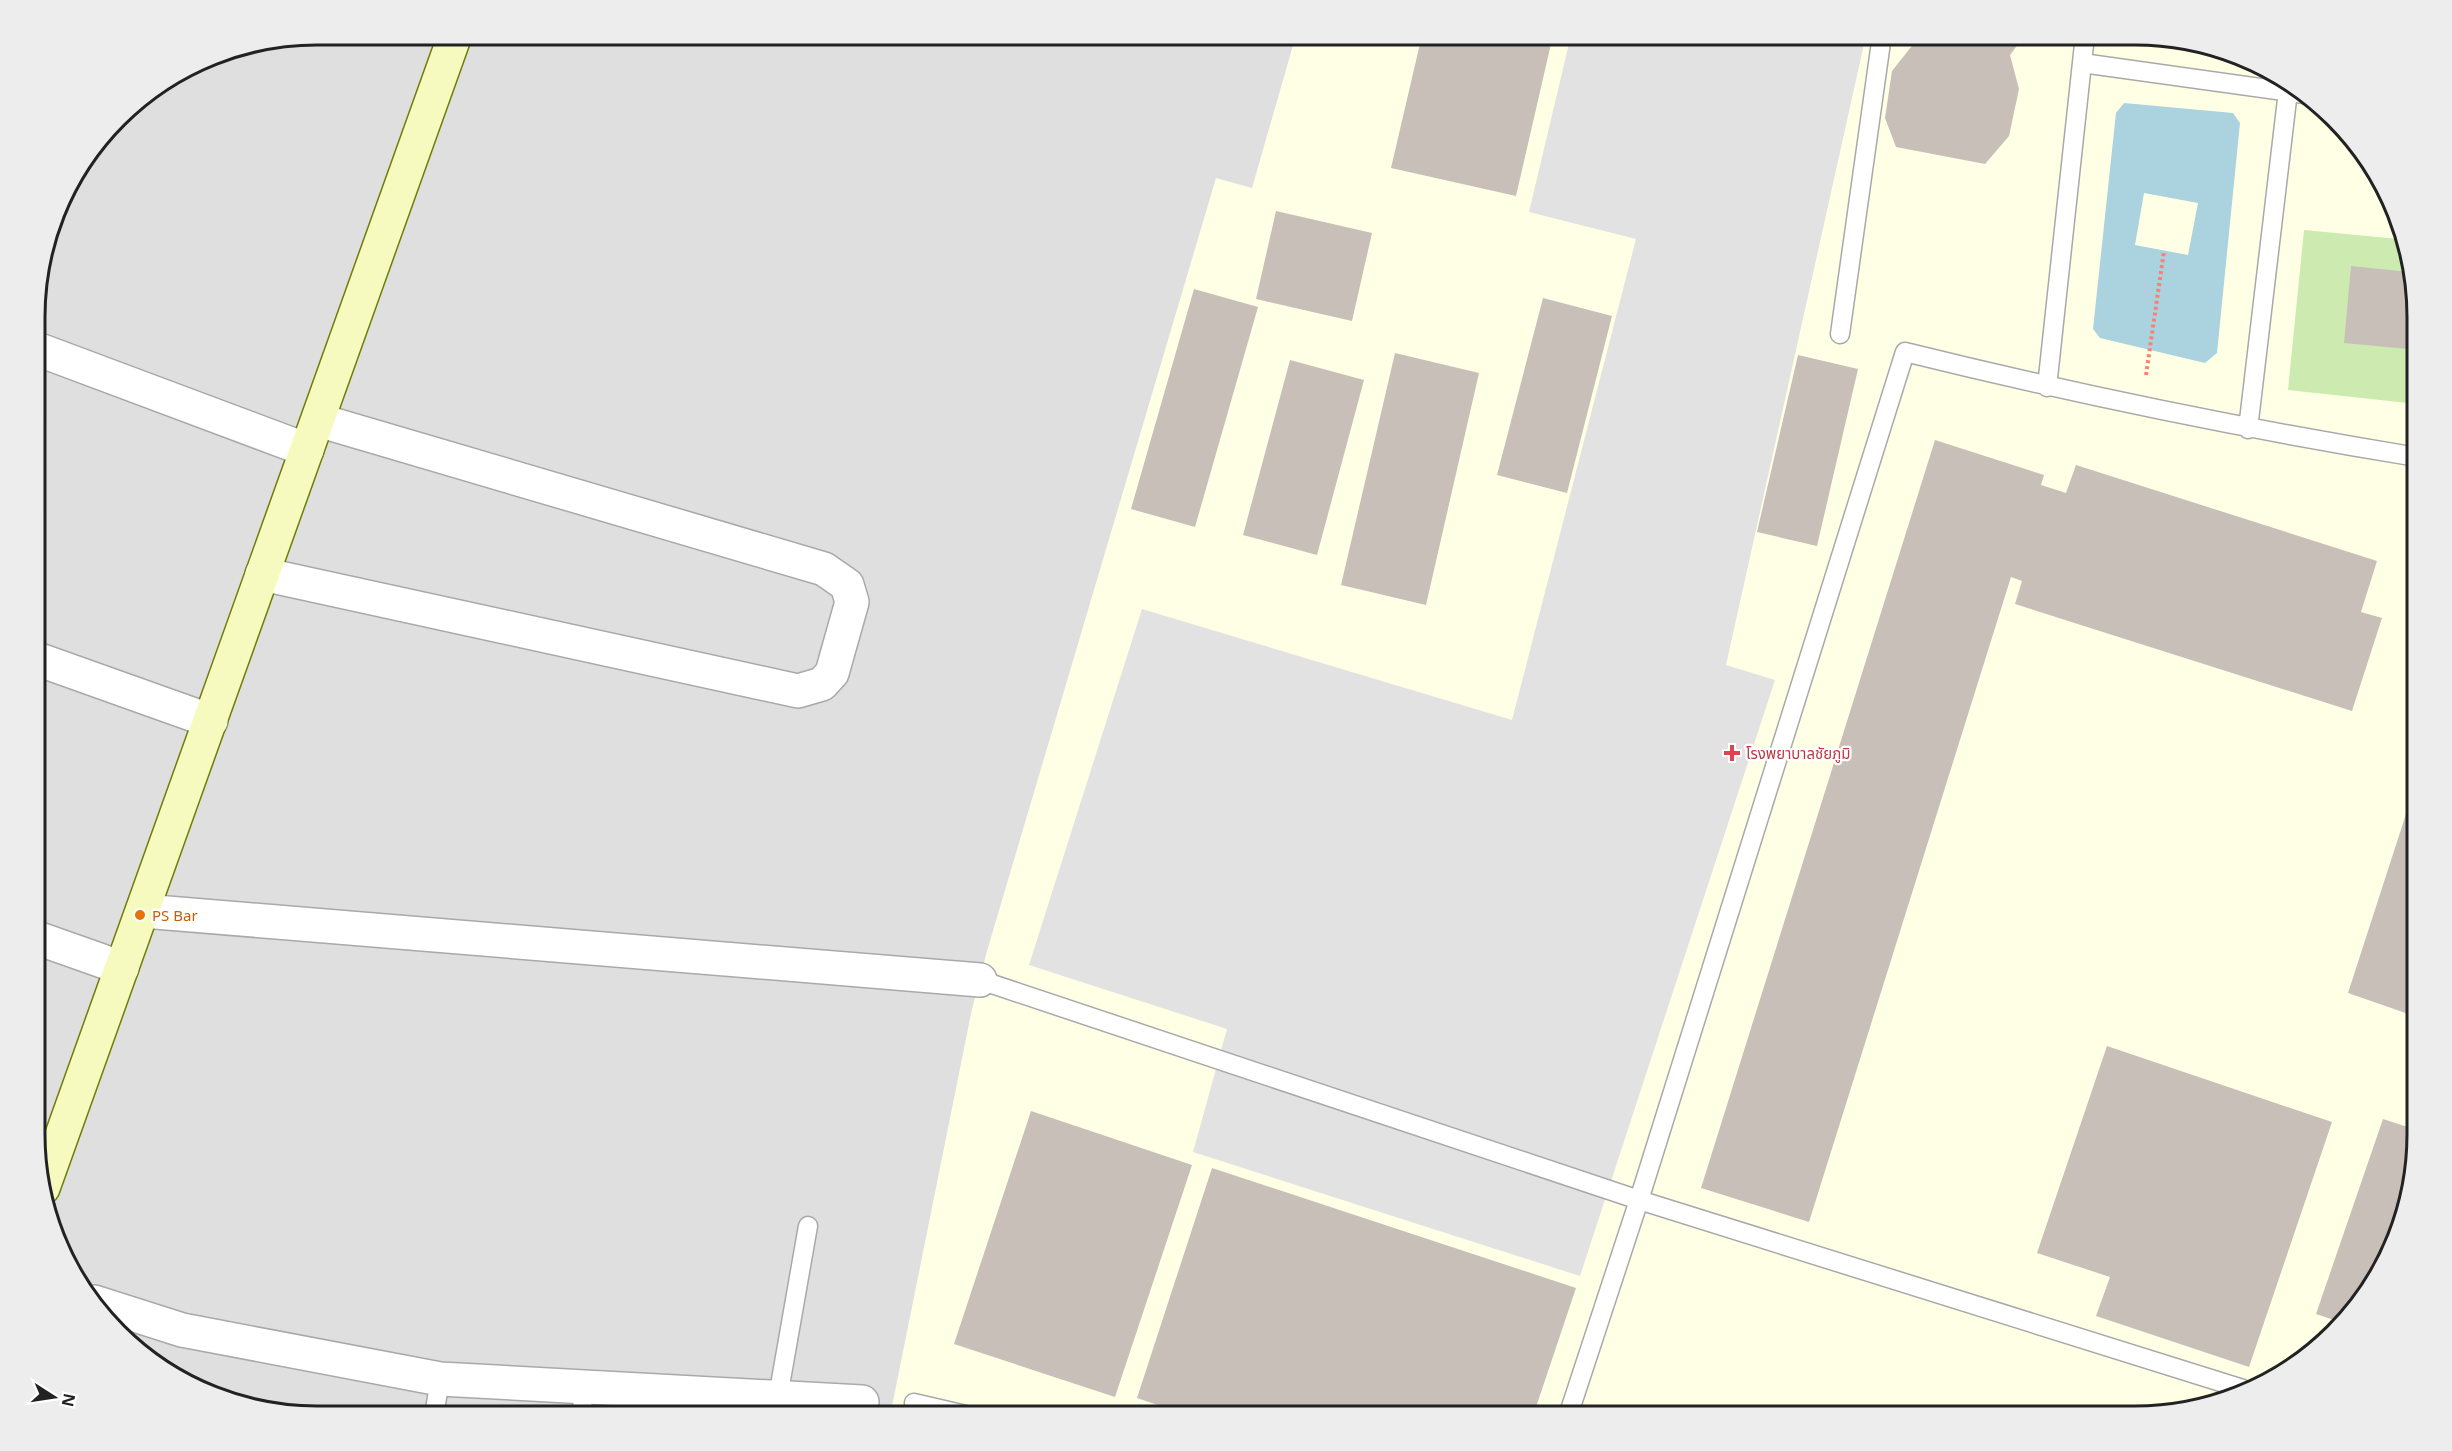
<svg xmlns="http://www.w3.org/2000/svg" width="2452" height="1451" viewBox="0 0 2452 1451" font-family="'Noto Sans','Noto Sans Thai',sans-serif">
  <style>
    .residential { fill: #e0dfdf }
    .education { fill: #ffffe5 }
    .grass { fill: #cdebb0 }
    .parking { fill: #e2e2e2 }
    .water { fill: #aad3df; fill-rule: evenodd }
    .building { fill: #c7bfb8 }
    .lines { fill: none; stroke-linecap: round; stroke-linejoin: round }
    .lane-casing { stroke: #a9a9a9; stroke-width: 21 }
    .street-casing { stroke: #a9a9a9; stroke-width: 36 }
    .secondary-casing { stroke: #707d05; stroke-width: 36 }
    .path { stroke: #fa8072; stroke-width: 4; stroke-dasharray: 3 3; stroke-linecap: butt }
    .lane { stroke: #fff; stroke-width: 18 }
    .street { stroke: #fff; stroke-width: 33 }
    .secondary { stroke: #f7fabf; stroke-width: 33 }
    .health-dot { fill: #e0444e; stroke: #fff; stroke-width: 2 }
    .food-dot { fill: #e8710a; stroke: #fff; stroke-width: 2 }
    .labels { text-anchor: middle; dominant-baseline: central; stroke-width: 4.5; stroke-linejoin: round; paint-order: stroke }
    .health-label { font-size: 15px; fill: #be3a42; stroke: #fff; text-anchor: start }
    .food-label { font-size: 15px; fill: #c56008; stroke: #fff; text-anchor: start }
    .rim { fill: none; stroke: #222; stroke-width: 3 }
  </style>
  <rect width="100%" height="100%" fill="#f2efe9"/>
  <!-- residential -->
  <path class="residential" d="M317,35H2135L2276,73L2334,117L2379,176L2417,298L2379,1275L2334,1334L2276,1378L2153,1416H317L244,1407L176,1378L82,1291L37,1170V281L64,192L131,105L209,56Z"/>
  <!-- education -->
  <path class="education" d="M1296,35H2135L2208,44L2276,73L2334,117L2379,176L2417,298V1152L2379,1275L2334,1334L2276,1378L2153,1416H890L972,1009L987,951L1216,178L1252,188Z"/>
  <!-- grass -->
  <path class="grass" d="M2304,230L2399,239L2417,298V404L2288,390Z"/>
  <!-- parking -->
  <path class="parking" d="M1571,35H1866L1726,665L1775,680L1580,1276L1193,1152L1227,1029L1029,965L1142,609L1512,720L1636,239L1529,212Z"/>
  <!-- water -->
  <path class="water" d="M2124,103L2233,113L2240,123L2217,353L2205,363L2100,338L2093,329L2116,113ZM2144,193L2198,203L2188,255L2135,245Z"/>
  <!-- building -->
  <path class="building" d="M1422,35H1553L1516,196L1391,168Z
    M1912,35H2025L2010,55L2019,89L2009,136L1985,164L1896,147L1885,118L1892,71L1915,42Z
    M2144,36L2208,44L2222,50L2143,44Z
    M1276,211L1372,233L1352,321L1256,299Z
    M2351,266L2409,272L2414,290L2408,349L2344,343Z
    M1194,289L1258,307L1195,527L1131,509Z
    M1543,298L1612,316L1567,493L1497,475Z
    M1395,353L1479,373L1426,605L1341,585Z
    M1798,355L1858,369L1817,546L1757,532Z
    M1290,360L1364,380L1317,555L1243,535Z
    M1935,440L2044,475L2041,485L2066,493L2076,465L2377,561L2361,612L2382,618L2352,711L2015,604L2022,581L2011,577L1809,1222L1701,1188Z
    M2406,814L2417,817V1017L2348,993Z
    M2107,1046L2332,1122L2249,1367L2096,1316L2110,1277L2037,1253Z
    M1031,1111L1192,1165L1115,1397L954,1344Z
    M2383,1119L2417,1130V1152L2379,1275L2343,1323L2316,1314Z
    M1212,1168L1576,1288L1533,1416H1190L1137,1398Z"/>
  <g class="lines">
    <!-- lane casing -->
    <g class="lane-casing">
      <path id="lane" d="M2082,63L2304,94
        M1840,334L1882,35
        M2047,387L2085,35
        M2248,429L2288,91
        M980,980L1639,1200L1568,1416
        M2243,1389L1639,1200L1905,352C2075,394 2245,429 2417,457
        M778,1397L808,1226
        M914,1403L970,1416
        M434,1416L440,1379
        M582,1416L583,1387"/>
    </g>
    <!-- street casing -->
    <g class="street-casing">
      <path id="street" d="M37,349L307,450
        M262,574L798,691L822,684L832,673L852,602L847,585L824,569L318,420
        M37,659L211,721
        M143,911L980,980
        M37,938L122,968
        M94,1302L182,1330L440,1379L862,1402"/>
    </g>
    <!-- secondary casing -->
    <g class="secondary-casing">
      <path id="secondary" d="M43,1188L455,35"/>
    </g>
    <!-- path -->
    <path class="path" d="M2146,375L2164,251"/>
    <!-- lane -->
    <use href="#lane" class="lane"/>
    <!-- street -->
    <use href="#street" class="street"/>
    <!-- secondary -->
    <use href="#secondary" class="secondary"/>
  </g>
  <!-- markers -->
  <path class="health-dot" d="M1729 744h6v6h6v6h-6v6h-6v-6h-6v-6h6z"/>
  <circle class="food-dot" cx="140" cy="915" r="6"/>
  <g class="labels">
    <!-- health labels -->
    <g class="health-label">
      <text x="1746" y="753">โรงพยาบาลชัยภูมิ</text>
    </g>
    <!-- food labels -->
    <g class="food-label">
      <text x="152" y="915">PS Bar</text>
    </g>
  </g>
  <!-- crop -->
  <path d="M0 0H2452V1451H0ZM317 45H2135A272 272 0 0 1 2407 317V1134A272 272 0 0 1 2135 1406H317A272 272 0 0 1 45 1134V317A272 272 0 0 1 317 45Z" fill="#ededed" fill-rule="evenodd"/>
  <path class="rim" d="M317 45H2135A272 272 0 0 1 2407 317V1134A272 272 0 0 1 2135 1406H317A272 272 0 0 1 45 1134V317A272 272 0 0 1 317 45Z"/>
  <!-- north arrow -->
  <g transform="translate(54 1397) rotate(102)" stroke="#ffffff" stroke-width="4.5" paint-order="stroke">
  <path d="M0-4.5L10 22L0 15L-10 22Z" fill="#222222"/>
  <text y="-9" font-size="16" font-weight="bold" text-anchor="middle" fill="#222222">N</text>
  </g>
</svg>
